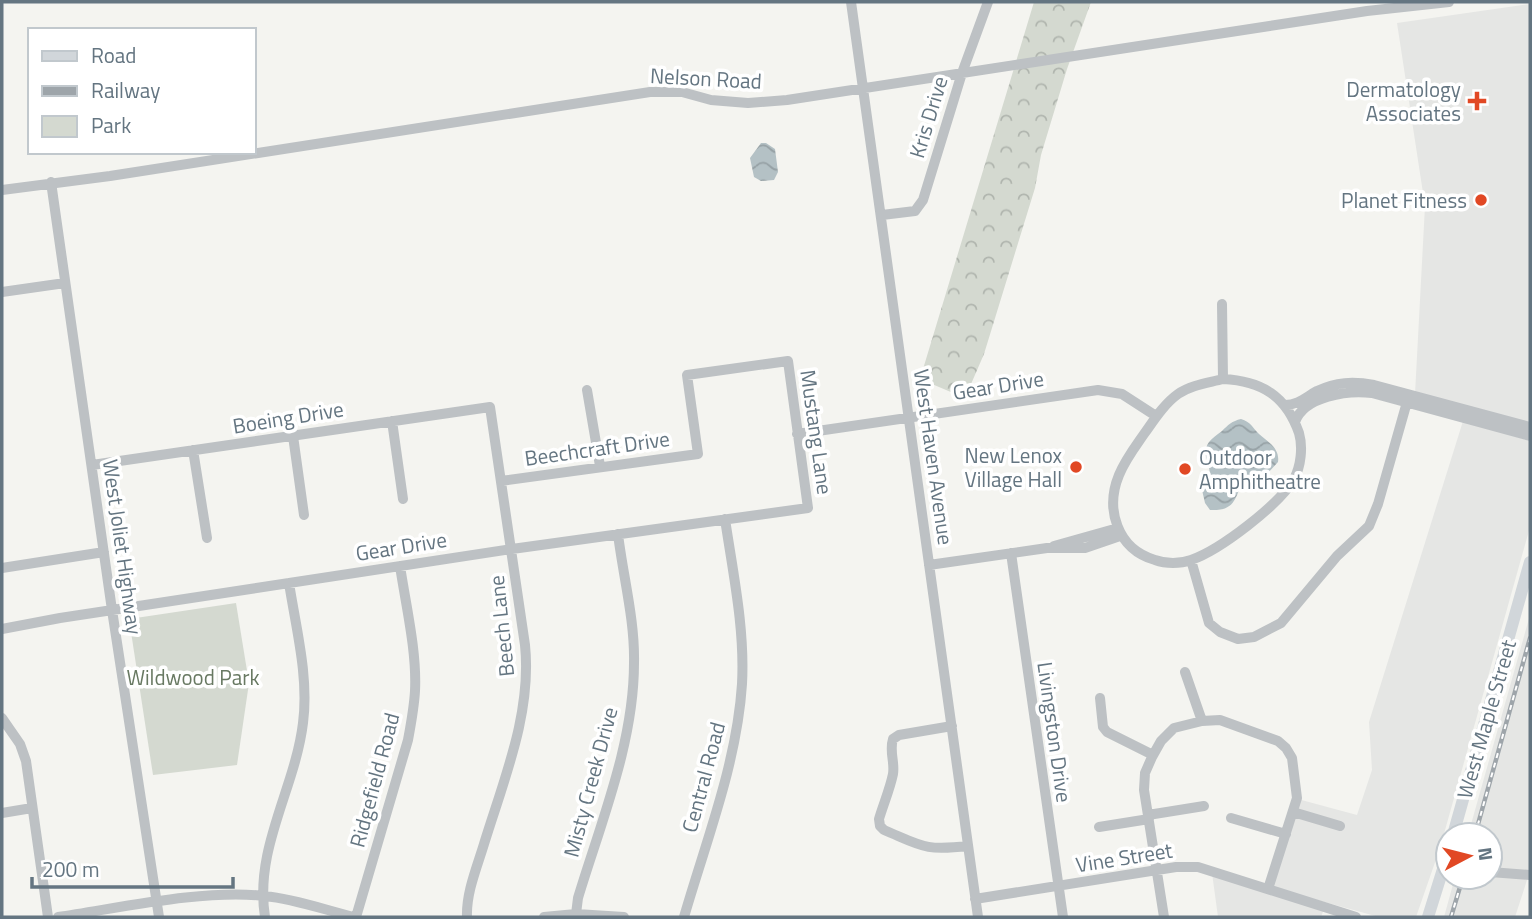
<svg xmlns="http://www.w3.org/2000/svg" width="1532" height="919" viewBox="0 0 1532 919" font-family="'Titillium Web',sans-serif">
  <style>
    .built { fill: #e5e6e4 }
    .forest { fill: url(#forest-crowns) }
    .park { fill: #d4d9d0 }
    .water { fill: url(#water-waves) }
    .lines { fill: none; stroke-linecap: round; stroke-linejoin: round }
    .minor { stroke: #bdc1c4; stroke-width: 10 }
    .major { stroke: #d1d6da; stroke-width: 12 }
    .rail-casing { stroke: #9ea5aa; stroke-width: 4.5 }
    .rail { stroke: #fff; stroke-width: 2; stroke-dasharray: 5; stroke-linecap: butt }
    .poi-dot { fill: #e14824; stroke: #fff; stroke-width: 2.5 }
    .labels { text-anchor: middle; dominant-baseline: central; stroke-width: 7; stroke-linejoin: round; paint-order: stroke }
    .street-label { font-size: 21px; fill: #647581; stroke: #fff }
    .poi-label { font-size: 21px; fill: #647581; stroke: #fff; text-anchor: end }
    .park-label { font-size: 21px; fill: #687962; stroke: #fff }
  </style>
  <defs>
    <pattern id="forest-crowns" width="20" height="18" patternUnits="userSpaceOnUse" patternTransform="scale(1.75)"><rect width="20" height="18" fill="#d4d9d0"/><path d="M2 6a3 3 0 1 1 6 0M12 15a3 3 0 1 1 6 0" fill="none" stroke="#b0b5ae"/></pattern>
    <pattern id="water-waves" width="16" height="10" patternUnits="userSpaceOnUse" patternTransform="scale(1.75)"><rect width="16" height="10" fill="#b4c1c5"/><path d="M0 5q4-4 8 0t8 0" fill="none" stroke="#96a1a5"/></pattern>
  </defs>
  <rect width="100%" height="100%" fill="#f4f4f0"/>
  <!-- built -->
  <path class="built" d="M1530,4V425L1415,394L1425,206L1397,23Z
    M1463,421L1530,441V527L1440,848L1416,917H1379L1266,886L1294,798L1357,815L1372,770L1369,722Z
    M1530,615V873L1490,869V835H1468Z
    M1212,873L1324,909L1321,917H1218Z
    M1490,874L1528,877L1515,917H1444L1455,877H1490Z"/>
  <!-- forest -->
  <path class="forest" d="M1034,2H1091L1067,69L1041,155L1035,188L984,354L965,398L920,379Z"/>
  <!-- park -->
  <path class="park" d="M236,603L249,683L237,765L153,775L129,619Z"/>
  <!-- water -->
  <path class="water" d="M761,143H766L775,149L778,172L774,180L761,181L754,177L750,158Z
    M1241,419C1251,422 1252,427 1259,434C1268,442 1280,448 1278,462L1267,474L1244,479C1234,499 1236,511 1210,510L1205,503L1202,490C1221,467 1197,460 1209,442C1212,438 1217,435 1222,431C1228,425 1232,421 1241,419Z"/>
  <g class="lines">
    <!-- minor -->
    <path class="minor" d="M851,2L978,917
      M51,182L112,610L159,917
      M2,190L110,176L650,92H682L711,100L748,103L787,100L1367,11L1449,2
      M882,215L915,211L923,200L962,73L988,2
      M2,292L65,283
      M1222,304L1223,379
      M1223,379C1262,381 1286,396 1299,433C1303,447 1301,466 1294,479C1279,505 1220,550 1191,560C1180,564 1166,564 1155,560C1117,549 1105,509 1119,475C1125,460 1135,447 1144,434C1154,420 1164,404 1178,394C1191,385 1208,383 1223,379Z
      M587,390L600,466
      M1285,405C1298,405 1306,397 1317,391C1336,382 1353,381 1374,385L1530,427
      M392,421L403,499
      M1295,422C1304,396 1348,390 1372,393L1530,436
      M797,434L1098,390L1122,394L1156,416
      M293,436L304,515
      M193,450L207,538
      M92,465L490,407L525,645C532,713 504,779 484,844C477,867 466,893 467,917
      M1054,546L1118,528
      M1011,553L1063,917
      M1191,560L1209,623L1220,632L1238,639L1254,637L1281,623L1337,556L1369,526L1378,504L1409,395
      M929,565L1047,548H1085L1120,536
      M2,568L104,552
      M2,629L60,618L512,549L808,508L788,361L687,375L698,454L501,481
      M1185,672L1202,721
      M1100,698L1103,727L1107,732L1153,755
      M2,718L20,744L26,761L48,917
      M952,726L899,735L893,739C889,751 895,762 893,774C890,789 883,805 879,819L880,826L884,830C922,846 924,851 968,846
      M1293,812L1340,826
      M2,813L32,808
      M1148,815L1204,806
      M1231,818L1286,834
      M1099,827L1149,819
      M1490,872L1530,875
      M975,899L1176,867H1198L1356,917
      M576,914L578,898C601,822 634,743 634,663C635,620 623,576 618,534
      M58,917C120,908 203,889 265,896C295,899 325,910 354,917
      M265,917C254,848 295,789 303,723C309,677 296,628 289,583
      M356,917L408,740C411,724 414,708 415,691C417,652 406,606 400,566
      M544,917L576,914L624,917
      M684,917C706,841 737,763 742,684C745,629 733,573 725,519
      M1164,917L1144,790L1145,773L1152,757L1161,741L1174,728L1202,721L1220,720L1278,741L1286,748L1292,758L1297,798L1268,889"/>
    <!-- major -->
    <path class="major" d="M1453,835L1530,562
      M1428,917L1448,853"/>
    <!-- rail casing -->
    <g class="rail-casing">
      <path id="rail" d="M1475,835L1530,638
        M1451,917L1463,877"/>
    </g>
    <!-- rail -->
    <use href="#rail" class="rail"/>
  </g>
  <!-- markers -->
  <g class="poi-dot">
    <path d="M1473.5 90.5h7v7h7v7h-7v7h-7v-7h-7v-7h7z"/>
    <circle cx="1481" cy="200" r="7"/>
    <circle cx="1076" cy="467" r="7"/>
    <circle cx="1185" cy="469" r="7"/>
  </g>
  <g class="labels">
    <!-- street labels -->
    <g class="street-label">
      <text transform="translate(706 78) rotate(3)">Nelson Road</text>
      <text transform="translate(928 117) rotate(-73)">Kris Drive</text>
      <text transform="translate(998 385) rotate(-9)">Gear Drive</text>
      <text transform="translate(288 417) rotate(-9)">Boeing Drive</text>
      <text transform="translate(817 432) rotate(82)">Mustang Lane</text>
      <text transform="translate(597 448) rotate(-8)">Beechcraft Drive</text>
      <text transform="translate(934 457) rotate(82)">West Haven Avenue</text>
      <text transform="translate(401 546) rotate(-9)">Gear Drive</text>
      <text transform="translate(123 547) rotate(82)">West Joliet Highway</text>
      <text transform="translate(501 626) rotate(-96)">Beech Lane</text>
      <text transform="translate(1486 719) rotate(-74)">West Maple Street</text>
      <text transform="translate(1055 732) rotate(82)">Livingston Drive</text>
      <text transform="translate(703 777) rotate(-75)">Central Road</text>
      <text transform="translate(374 780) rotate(-75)">Ridgefield Road</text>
      <text transform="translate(590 782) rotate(-75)">Misty Creek Drive</text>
      <text transform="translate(1124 857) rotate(-9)">Vine Street</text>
    </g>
    <!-- poi labels -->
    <g class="poi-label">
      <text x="1461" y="89">Dermatology<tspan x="1461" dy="24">Associates</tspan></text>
      <text x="1467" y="200">Planet Fitness</text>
      <text x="1062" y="455">New Lenox<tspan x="1062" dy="24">Village Hall</tspan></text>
      <text x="1199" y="457" text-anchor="start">Outdoor<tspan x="1199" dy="24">Amphitheatre</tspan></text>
    </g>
    <!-- park labels -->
    <g class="park-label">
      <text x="193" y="677">Wildwood Park</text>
    </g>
  </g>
  <!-- border -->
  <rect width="1532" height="919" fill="none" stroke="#647581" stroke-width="7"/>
  <!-- legend -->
  <rect x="28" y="28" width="228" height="126" fill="#ffffff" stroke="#c1c8cd" stroke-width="2"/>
  <rect x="42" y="51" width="35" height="10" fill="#d1d6da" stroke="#c1c8cd" stroke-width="2"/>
  <text x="91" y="63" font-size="21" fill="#647581">Road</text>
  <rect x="42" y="86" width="35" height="10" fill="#9ea5aa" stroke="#c1c8cd" stroke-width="2"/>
  <text x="91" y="98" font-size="21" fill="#647581">Railway</text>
  <rect x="42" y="116" width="35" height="21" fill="#d4d9d0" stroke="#c1c8cd" stroke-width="2"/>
  <text x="91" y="133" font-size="21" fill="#647581">Park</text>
  <!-- north arrow -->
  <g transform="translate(1469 856) rotate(83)"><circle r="33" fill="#ffffff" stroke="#c1c8cd" stroke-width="2"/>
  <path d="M0-5L12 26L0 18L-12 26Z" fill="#e14824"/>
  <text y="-10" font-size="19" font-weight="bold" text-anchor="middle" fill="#647581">N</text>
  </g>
  <!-- scale -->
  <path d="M32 877v10h201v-10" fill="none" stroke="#647581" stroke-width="3.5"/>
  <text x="42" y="877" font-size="21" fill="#647581" stroke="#ffffff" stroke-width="5" paint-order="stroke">200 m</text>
</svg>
